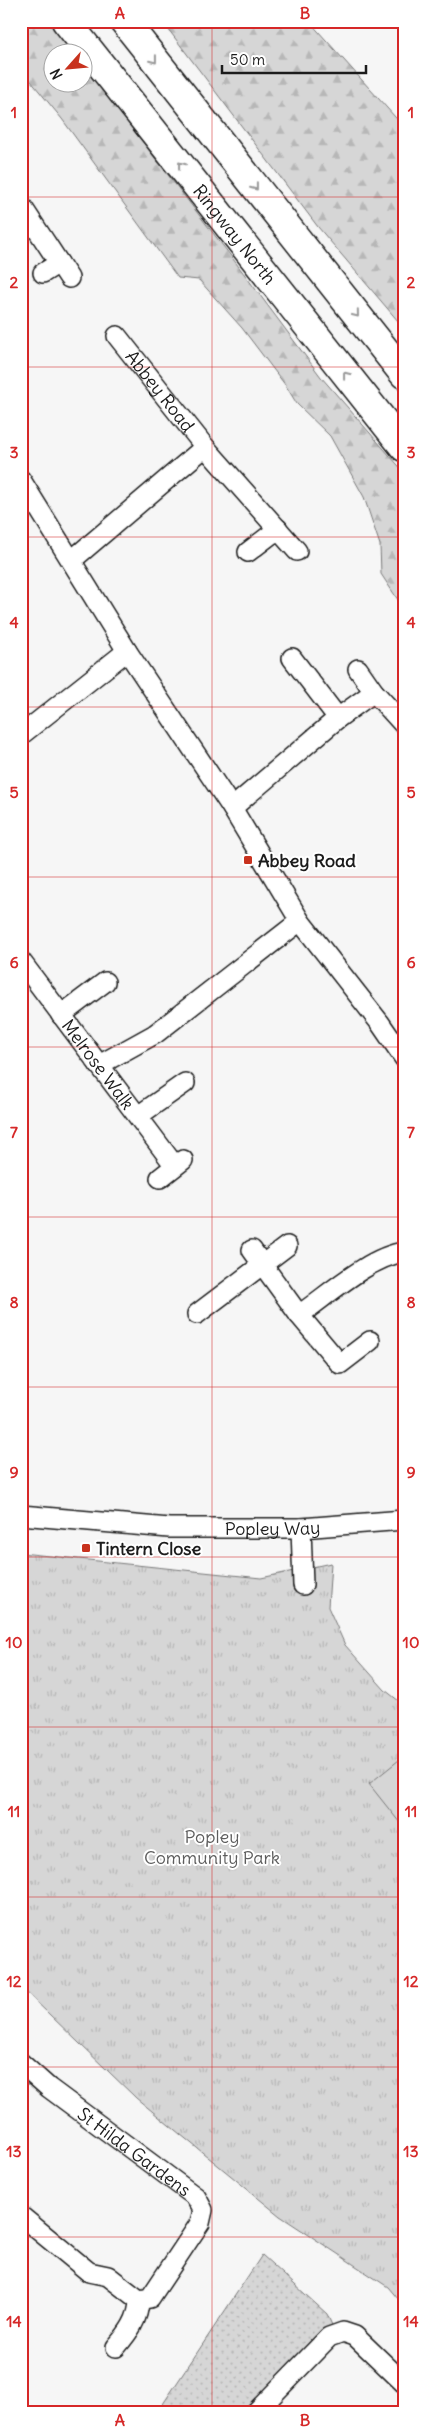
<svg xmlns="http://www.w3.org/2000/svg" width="425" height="2434" viewBox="0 0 425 2434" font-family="Delius,sans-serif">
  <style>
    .grass { fill: url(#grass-dots); stroke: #797979 }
    .forest { fill: url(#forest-firs); stroke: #797979 }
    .park { fill: url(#park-tufts); stroke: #797979 }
    .pitch { fill: #d6d6d6; stroke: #797979 }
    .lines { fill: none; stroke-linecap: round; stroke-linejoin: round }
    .minor-casing { stroke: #1c1c1c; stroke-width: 22 }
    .highway-casing { stroke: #1c1c1c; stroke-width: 31 }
    .minor { stroke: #fff; stroke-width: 19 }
    .highway { stroke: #fff; stroke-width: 28 }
    .oneway { stroke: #999 }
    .grid { fill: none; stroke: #d62828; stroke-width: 1; stroke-opacity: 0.55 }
    .poi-dot { fill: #c8321e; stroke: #fff; stroke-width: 2 }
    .labels { text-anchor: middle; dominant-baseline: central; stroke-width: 4; stroke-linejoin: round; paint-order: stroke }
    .street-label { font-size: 18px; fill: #1c1c1c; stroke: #fff }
    .poi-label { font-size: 18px; font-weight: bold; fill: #1c1c1c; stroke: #fff; text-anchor: start }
    .park-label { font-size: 18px; fill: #5d5d5d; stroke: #fff }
    .neatline { fill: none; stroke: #d62828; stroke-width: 2 }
    .grid-label { font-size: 16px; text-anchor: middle; font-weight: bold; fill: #d62828 }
  </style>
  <defs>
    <pattern id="grass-dots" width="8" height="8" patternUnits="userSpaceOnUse" patternTransform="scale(1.25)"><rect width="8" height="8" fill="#d6d6d6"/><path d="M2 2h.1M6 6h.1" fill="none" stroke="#b7b7b7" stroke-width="1.8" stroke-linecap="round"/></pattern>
    <pattern id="forest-firs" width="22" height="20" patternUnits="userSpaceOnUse" patternTransform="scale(1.25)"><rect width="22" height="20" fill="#d6d6d6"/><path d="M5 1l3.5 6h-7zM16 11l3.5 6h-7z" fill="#b7b7b7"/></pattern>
    <pattern id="park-tufts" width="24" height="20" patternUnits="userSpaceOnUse" patternTransform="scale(1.25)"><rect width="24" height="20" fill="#d6d6d6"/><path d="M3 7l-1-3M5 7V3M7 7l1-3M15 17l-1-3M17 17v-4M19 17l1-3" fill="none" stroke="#b7b7b7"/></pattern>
  </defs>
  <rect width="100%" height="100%" fill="#f6f6f6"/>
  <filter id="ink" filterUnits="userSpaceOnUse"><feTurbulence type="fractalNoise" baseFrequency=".02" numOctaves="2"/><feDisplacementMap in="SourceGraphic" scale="10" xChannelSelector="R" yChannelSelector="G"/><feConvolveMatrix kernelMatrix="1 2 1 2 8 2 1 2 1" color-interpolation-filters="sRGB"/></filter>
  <g filter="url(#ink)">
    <!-- grass -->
    <path class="grass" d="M262,2255L327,2314L335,2332L247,2413H157Z"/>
    <!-- forest -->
    <path class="forest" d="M21,21H49L73,52H52V82H82L83,65L230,255L321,377L404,472V609L381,574L380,545L364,497L330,436L297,404L286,386L242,328L199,280L178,278L62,119L21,69Z
      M162,21H309L404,127V328L318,227Z"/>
    <!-- park -->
    <path class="park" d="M21,1553L261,1578L331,1563L328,1607L345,1645L385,1690L404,1705V2306L388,2287L280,2216L136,2098L21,1987Z"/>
    <!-- pitch -->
    <path class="pitch" d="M404,1756V1828L369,1784Z"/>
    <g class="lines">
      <!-- minor casing -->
      <g class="minor-casing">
        <g id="minor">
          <path d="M21,205L69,278"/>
          <path d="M43,273L59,263"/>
          <path id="s1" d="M117,336L205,447L297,551"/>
          <path d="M21,480L127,651L232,808L300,921L380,1023L404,1058"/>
          <path d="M248,552L278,529"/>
          <path d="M72,560L205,447"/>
          <path d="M292,658L338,718"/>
          <path d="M358,669L374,692L404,725"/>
          <path d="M21,735L127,651"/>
          <path d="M232,808L338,718L374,692"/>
          <path id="s2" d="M21,961L175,1166"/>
          <path d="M61,1015L105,982"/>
          <path d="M99,1065L155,1034L300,921"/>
          <path d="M138,1116L185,1083"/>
          <path d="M160,1178L183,1160"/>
          <path d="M252,1250L299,1315L340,1364L370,1341"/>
          <path d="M197,1314L287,1246"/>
          <path d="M299,1315C328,1295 369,1257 404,1252"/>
          <path id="s3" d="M21,1515L169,1528H301L404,1520"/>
          <path d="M301,1528L303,1585"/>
          <path id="s4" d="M21,2063L49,2088L196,2197L203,2210L200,2223L150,2298L139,2300L108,2276L89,2272L21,2216"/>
          <path d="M116,2347C128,2333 139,2319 139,2300"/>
          <path d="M255,2413L329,2337L343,2332L355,2336L404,2383"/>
        </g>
      </g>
      <!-- highway casing -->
      <g class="highway-casing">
        <g id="highway">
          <path id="s5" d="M66,21L404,447"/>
          <path d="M124,21L404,374"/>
        </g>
      </g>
      <!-- minor -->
      <use href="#minor" class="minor"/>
      <!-- highway -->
      <use href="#highway" class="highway"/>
    </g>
    <!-- one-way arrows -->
    <defs><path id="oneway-chevron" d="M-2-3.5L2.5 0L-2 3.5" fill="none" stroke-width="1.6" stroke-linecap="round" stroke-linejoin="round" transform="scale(1.25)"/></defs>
    <g class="oneway">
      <use href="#oneway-chevron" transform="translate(154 60) rotate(52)"/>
      <use href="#oneway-chevron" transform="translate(181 165) rotate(-128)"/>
      <use href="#oneway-chevron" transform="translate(255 187) rotate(52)"/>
      <use href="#oneway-chevron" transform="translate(356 314) rotate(51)"/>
      <use href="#oneway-chevron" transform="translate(346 375) rotate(-128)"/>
    </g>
  </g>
  <!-- grid -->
  <path class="grid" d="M212,21V2413M21,197H404M21,367H404M21,537H404M21,707H404M21,877H404M21,1047H404M21,1217H404M21,1387H404M21,1557H404M21,1727H404M21,1897H404M21,2067H404M21,2237H404"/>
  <!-- markers -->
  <g class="poi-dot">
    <rect x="243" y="855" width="10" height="10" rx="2.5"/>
    <rect x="81" y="1543" width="10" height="10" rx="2.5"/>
  </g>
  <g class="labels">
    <!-- street labels -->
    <g class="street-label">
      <text stroke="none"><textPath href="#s5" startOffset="272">Ringway North</textPath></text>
      <text stroke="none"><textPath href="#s1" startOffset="70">Abbey Road</textPath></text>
      <text stroke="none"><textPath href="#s2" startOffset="129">Melrose Walk</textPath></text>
      <text stroke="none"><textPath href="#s3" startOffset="252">Popley Way</textPath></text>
      <text stroke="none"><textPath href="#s4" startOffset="144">St Hilda Gardens</textPath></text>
    </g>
    <!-- poi labels -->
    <g class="poi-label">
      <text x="258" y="860">Abbey Road</text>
      <text x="96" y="1548">Tintern Close</text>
    </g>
    <!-- park labels -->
    <g class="park-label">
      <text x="212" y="1836">Popley<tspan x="212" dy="21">Community Park</tspan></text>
    </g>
  </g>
  <!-- margin -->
  <rect width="425" height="2434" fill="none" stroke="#fff" stroke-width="55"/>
  <!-- north arrow -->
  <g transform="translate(68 68) rotate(243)"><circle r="24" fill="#ffffff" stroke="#a4a4a4"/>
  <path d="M0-4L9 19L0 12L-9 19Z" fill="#c8321e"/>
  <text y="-8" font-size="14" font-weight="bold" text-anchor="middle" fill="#1c1c1c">N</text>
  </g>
  <!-- scale -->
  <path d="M222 65v8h144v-8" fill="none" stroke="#1c1c1c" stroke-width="2.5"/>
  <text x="230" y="65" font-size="15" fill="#1c1c1c" stroke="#ffffff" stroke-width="4" paint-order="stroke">50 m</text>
  <rect x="28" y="28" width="370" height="2378" class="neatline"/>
  <g class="grid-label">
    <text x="120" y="19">A</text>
    <text x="305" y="19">B</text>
    <text x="14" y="118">1</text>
    <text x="411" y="118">1</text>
    <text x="14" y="288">2</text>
    <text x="411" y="288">2</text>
    <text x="14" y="458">3</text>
    <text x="411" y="458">3</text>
    <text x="14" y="628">4</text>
    <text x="411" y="628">4</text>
    <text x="14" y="798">5</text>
    <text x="411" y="798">5</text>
    <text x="14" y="968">6</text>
    <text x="411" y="968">6</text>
    <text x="14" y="1138">7</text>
    <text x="411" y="1138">7</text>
    <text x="14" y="1308">8</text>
    <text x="411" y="1308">8</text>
    <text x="14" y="1478">9</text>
    <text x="411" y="1478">9</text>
    <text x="14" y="1648">10</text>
    <text x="411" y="1648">10</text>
    <text x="14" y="1817">11</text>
    <text x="411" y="1817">11</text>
    <text x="14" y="1987">12</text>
    <text x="411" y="1987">12</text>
    <text x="14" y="2157">13</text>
    <text x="411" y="2157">13</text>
    <text x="14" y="2327">14</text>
    <text x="411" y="2327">14</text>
    <text x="120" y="2426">A</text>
    <text x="305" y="2426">B</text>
  </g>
</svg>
